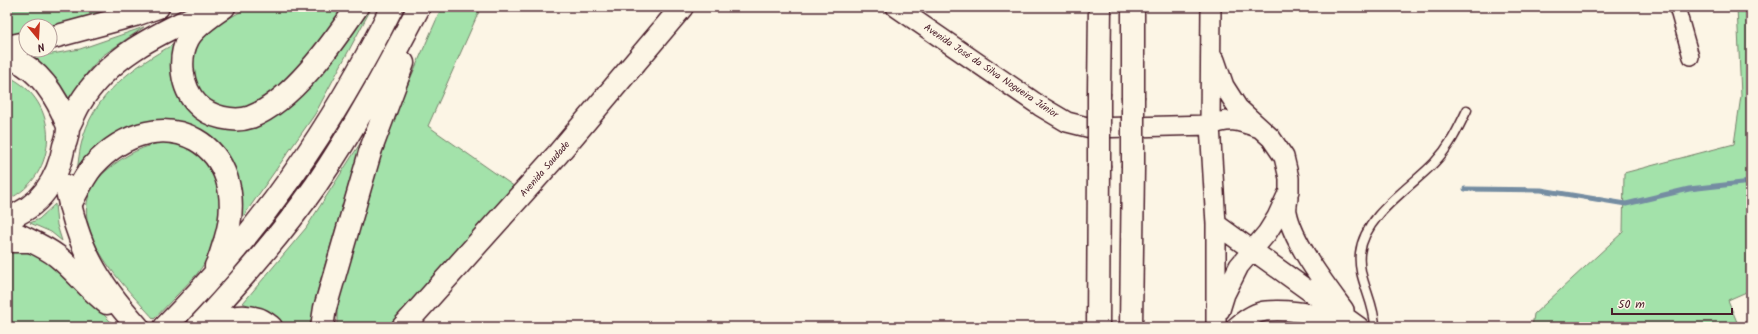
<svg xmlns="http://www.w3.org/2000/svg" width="1758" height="334" viewBox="0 0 1758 334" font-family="Kalam,sans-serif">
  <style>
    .green { fill: #a3e2aa; stroke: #76806a }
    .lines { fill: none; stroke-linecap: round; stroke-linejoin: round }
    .stream { stroke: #748da2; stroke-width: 5 }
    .service-casing { stroke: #4a1f2b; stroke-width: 11 }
    .minor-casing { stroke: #4a1f2b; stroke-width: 18 }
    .tertiary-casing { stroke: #4a1f2b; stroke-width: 22 }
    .secondary-casing { stroke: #4a1f2b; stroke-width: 25 }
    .trunk-casing { stroke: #4a1f2b; stroke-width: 25 }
    .motorway-casing { stroke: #4a1f2b; stroke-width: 25 }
    .service { stroke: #fcf5e5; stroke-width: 8 }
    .minor { stroke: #fcf5e5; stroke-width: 15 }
    .tertiary { stroke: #fcf5e5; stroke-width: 19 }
    .secondary { stroke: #fcf5e5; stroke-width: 22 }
    .trunk { stroke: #fcf5e5; stroke-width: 22 }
    .motorway { stroke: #fcf5e5; stroke-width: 22 }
    .trunk-bridge-casing { stroke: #4a1f2b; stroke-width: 25; stroke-linecap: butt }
    .trunk-bridge { stroke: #fcf5e5; stroke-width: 22 }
    .labels { text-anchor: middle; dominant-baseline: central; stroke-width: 3.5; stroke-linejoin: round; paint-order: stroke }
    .street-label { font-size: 10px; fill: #4a1f2b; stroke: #fcf5e5 }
  </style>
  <rect width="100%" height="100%" fill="#fcf5e5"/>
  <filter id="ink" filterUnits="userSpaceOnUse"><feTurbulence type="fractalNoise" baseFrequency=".025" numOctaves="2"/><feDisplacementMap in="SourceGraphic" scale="8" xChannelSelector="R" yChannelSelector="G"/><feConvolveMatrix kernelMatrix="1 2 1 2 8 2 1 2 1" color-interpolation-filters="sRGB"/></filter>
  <g filter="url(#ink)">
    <!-- green -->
    <path class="green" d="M7,7H117L50,27L26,26V32L7,36Z
      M249,7H348L324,40L274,94L237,111L221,110L198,93L189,68L198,37L215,26Z
      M366,7H372L315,114L240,221L242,203L238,184L179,125L77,173C78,164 79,154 81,145C92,95 133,67 174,44L175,72L240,129Z
      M442,7H481L428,126L515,187L391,327H337V308L350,254L384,146L396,111Z
      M1737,7H1751V290L1728,300L1739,327H1532L1534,314L1623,232L1624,173L1734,144L1741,96Z
      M144,27L102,56L90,69L69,98L57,79L35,57L80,49Z
      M7,76C62,100 60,176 7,200Z
      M370,128L355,175L349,183L319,285L314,306L312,327H285L268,314L243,303L306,228Z
      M167,141L184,143L208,159L224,199L214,247L206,261L197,274L154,319C121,282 52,217 107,170C126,154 143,146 167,141Z
      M55,204L57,225L62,241L51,232L30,223L39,219Z
      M16,251L34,252L60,270L116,327H7V252Z"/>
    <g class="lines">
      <!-- stream -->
      <path class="stream" d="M1465,189L1541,190L1626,204L1689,189L1751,182"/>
      <!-- service casing -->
      <g class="service-casing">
        <path id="service" d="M1375,327C1375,301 1357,279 1360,253C1364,216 1410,188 1434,163C1450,146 1457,131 1467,110"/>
      </g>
      <!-- minor casing -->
      <g class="minor-casing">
        <path id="minor" d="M1677,7L1691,57"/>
      </g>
      <!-- tertiary casing -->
      <g class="tertiary-casing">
        <path id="tertiary" d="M896,7L1040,106L1067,122L1091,128L1210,125C1230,118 1237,120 1257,127
          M1211,7L1210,125L1216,224V327
          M1215,60L1224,86L1238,108L1271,138L1284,157L1289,178V191L1277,217L1267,233L1239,266L1225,294L1220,310
          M1288,197C1288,201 1286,207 1287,212C1293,243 1325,284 1344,310
          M1216,224L1359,327
          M1236,327C1244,320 1255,312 1266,311C1293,308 1322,317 1347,321"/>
      </g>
      <!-- secondary casing -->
      <g class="secondary-casing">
        <path id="secondary" d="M50,38L135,15L158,7
          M7,47L26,43
          M7,57C34,65 52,90 63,114C64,118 68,124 68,128C68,134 66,141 64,146C58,179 40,208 7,218
          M68,127C72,120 75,112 79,105C109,54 164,31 215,7
          M66,186C78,248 96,280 138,327
          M13,232C28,240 44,246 57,256C75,270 89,290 107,303
          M403,327L557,155L682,7"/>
      </g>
      <!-- trunk casing -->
      <g class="trunk-casing">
        <path id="trunk" d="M1099,93L1100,7
          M1133,96V7
          M1098,327L1099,167
          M1131,327L1133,167"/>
      </g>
      <!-- motorway casing -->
      <g class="motorway-casing">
        <path id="motorway" d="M224,7C212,16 195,26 188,39C178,58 181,88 197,104C209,117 234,123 251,117C292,101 333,43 357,7
          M70,205C77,192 83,178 93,166C161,92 255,145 225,241C222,249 220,259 216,266
          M7,241H29
          M165,327C260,231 332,128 392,7
          M198,327C240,281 281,235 316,185C355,128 387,68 419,7
          M209,327C222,318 242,314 258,319C262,320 267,324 271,327
          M322,327L325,308L371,149L403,63"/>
      </g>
      <!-- service -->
      <use href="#service" class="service"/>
      <!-- minor -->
      <use href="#minor" class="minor"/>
      <!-- tertiary -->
      <use href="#tertiary" class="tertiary"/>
      <!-- secondary -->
      <use href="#secondary" class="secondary"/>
      <!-- trunk -->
      <use href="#trunk" class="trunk"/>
      <!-- motorway -->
      <use href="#motorway" class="motorway"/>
      <!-- trunk-bridge casing -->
      <g class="trunk-bridge-casing">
        <path id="trunk-bridge" d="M1099,167V93
          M1133,167V96"/>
      </g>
      <!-- trunk-bridge -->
      <use href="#trunk-bridge" class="trunk-bridge"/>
    </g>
  </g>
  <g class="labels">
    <!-- street labels -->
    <g class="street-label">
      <text transform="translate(991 71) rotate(34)">Avenida José da Silva Nogueira Júnior</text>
      <text transform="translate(545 169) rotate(-49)">Avenida Saudade</text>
    </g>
  </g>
  <!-- margin -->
  <rect width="1758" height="334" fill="none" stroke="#fcf5e5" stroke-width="24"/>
  <rect x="12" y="12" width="1734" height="310" fill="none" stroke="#4a1f2b" stroke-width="1.5" filter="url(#ink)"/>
  <!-- north arrow -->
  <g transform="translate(38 38) rotate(162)"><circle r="19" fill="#fcf5e5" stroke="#b59f9b"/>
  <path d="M0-3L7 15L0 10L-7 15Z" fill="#c8321e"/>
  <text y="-6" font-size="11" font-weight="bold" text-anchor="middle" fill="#4a1f2b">N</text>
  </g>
  <!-- scale -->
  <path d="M1612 308v6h120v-6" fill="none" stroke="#4a1f2b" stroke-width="2"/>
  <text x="1618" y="308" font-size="12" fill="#4a1f2b" stroke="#fcf5e5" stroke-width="3" paint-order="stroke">50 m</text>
</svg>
